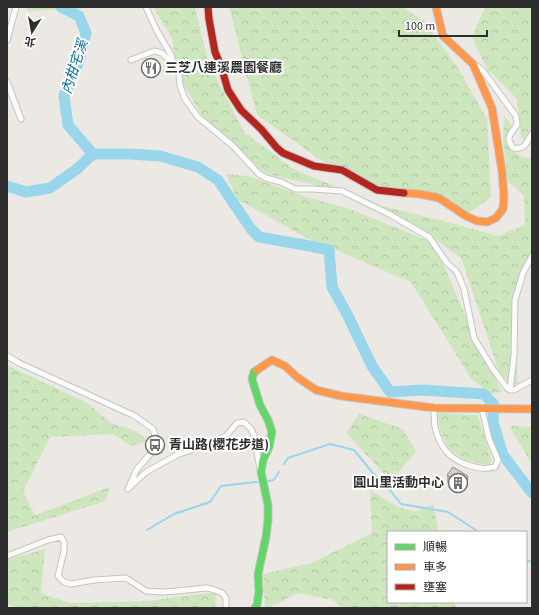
<svg xmlns="http://www.w3.org/2000/svg" width="539" height="615" viewBox="0 0 539 615" font-family="'Source Sans 3','Noto Sans TC',sans-serif">
  <style>
    .forest { fill: url(#forest-crowns) }
    .lines { fill: none; stroke-linecap: round; stroke-linejoin: round }
    .stream { stroke: #99d6ec; stroke-width: 2 }
    .river { stroke: #99d6ec; stroke-width: 11 }
    .street-casing { stroke: #c5c4c5; stroke-width: 7 }
    .fast-casing { stroke: #c5c4c5; stroke-width: 9 }
    .slow-casing { stroke: #c5c4c5; stroke-width: 9 }
    .jam-casing { stroke: #c5c4c5; stroke-width: 9 }
    .street { stroke: #fcfcfb; stroke-width: 5 }
    .fast { stroke: #63d668; stroke-width: 7 }
    .slow { stroke: #ff974d; stroke-width: 7 }
    .jam { stroke: #b3261e; stroke-width: 7 }
    .wall { fill: #b4b1af }
    .shaded-wall { fill: #92908e }
    .building { fill: #d1cecb; stroke: #92908e }
    .labels { text-anchor: middle; dominant-baseline: central; stroke-width: 4; stroke-linejoin: round; paint-order: stroke }
    .poi-label { font-size: 13px; font-weight: bold; fill: #2e2e2e; stroke: #fff; text-anchor: start }
    .water-label { font-size: 14px; font-style: italic; fill: #0d6fa3; stroke: #fff }
  </style>
  <defs>
    <pattern id="forest-crowns" width="20" height="18" patternUnits="userSpaceOnUse"><rect width="20" height="18" fill="#cee6be"/><path d="M2 6a3 3 0 1 1 6 0M12 15a3 3 0 1 1 6 0" fill="none" stroke="#b1c6a4"/></pattern>
  </defs>
  <rect width="100%" height="100%" fill="#ece8e4"/>
  <!-- forest -->
  <path class="forest" d="M26,7H93V8L28,11Z
    M154,7H195L208,62L244,132L293,169L382,206L443,221L498,236L525,225L524,196L508,181L503,140L504,115L512,126L511,150L523,157L532,158V253L527,262L514,308L516,324L517,371L518,386L509,381L499,373L462,259L428,234L388,211L311,184L267,174L211,130L178,76L172,38L155,10Z
    M229,7H402L423,20L458,68L487,119L491,197L469,213L401,189L351,181L257,115Z
    M485,7H532V135L527,142L521,137L517,99L492,73L488,71L472,37Z
    M226,174L248,176L306,197L347,208L434,243L465,315L502,392L489,393L471,378L411,282L305,237L237,199Z
    M7,365L87,403L111,423L136,431L148,441L131,446L113,434L50,437L23,491L35,515L110,487L105,501L7,532Z
    M437,413L477,415L485,437L492,463L486,465L465,460L449,449L440,430Z
    M359,414L403,429L416,452L391,481L346,433Z
    M509,426L532,427V464Z
    M370,490L398,507L416,512L433,504L439,532H388V602H454L456,608H341L334,600L298,593L268,608H265L263,574L311,563L372,533Z
    M45,549L41,593L69,603L147,601L217,592L215,608H21L7,604V560Z"/>
  <g class="lines">
    <!-- stream -->
    <path class="stream" d="M284,464L288,458L330,444L354,450L372,472L390,490L401,504L448,512L479,532
      M268,481L274,480L279,472
      M147,530L174,514L210,502L221,486L257,482
      M526,560L532,562"/>
    <!-- river -->
    <path class="river" d="M61,7L79,16L86,33L80,58L64,96L68,125L93,154
      M7,186L26,192L50,188L77,169L93,154H130L160,156L198,167L218,180L251,229L259,237L310,246L329,250L332,287L348,316L372,366L390,392L423,390L484,394L494,405L493,422L503,455L532,493"/>
    <!-- street casing -->
    <g class="street-casing">
      <path id="street" d="M146,7L157,31L171,55L173,63L179,74L180,86L185,99L198,117L233,146L259,174L266,178L281,182L295,189H312L342,191L389,214L429,237L447,263L457,272L464,289L474,338L493,369L507,388L510,390H514L532,380
        M7,40L16,7
        M131,60L154,51L162,53L172,63
        M473,64L477,66L483,71L516,116L517,125C510,135 505,137 513,148C525,150 526,143 532,134
        M7,82L21,119
        M7,356L19,363L135,416L153,429L156,439L152,452L137,469L128,489
        M510,390L514,356L515,300L523,273L532,256
        M434,408C434,414 434,421 435,427C440,448 450,460 471,466C482,469 484,469 495,467L498,460L489,439L482,409
        M130,487L146,472L177,455L213,442L226,436L237,423L244,422L251,429L254,435L260,469
        M7,556L48,540L61,537L64,542V551L58,576L64,582L71,584L94,580L126,578L146,591L163,592L177,591L206,588L212,589L222,593L226,598V608"/>
    </g>
    <!-- fast casing -->
    <g class="fast-casing">
      <path id="fast" d="M255,608L257,605L259,591L258,574L266,537L268,520V505L261,472L263,460L269,447L272,432L268,420L260,405L252,379L254,372L257,370"/>
    </g>
    <!-- slow casing -->
    <g class="slow-casing">
      <path id="slow" d="M404,193L420,194L439,198L466,216L477,221L487,222L496,218L503,209L504,197L502,171L492,108L473,64L443,36L436,7
        M257,370L272,360L285,366L297,377L316,390L341,396L434,408L532,409"/>
    </g>
    <!-- jam casing -->
    <g class="jam-casing">
      <path id="jam" d="M208,7L209,19L215,52L221,66L228,90L241,110L261,129L277,148L283,153L314,166L342,170L377,190L404,193"/>
    </g>
    <!-- street -->
    <use href="#street" class="street"/>
    <!-- fast -->
    <use href="#fast" class="fast"/>
    <!-- slow -->
    <use href="#slow" class="slow"/>
    <!-- jam -->
    <use href="#jam" class="jam"/>
  </g>
  <!-- wall -->
  <path class="wall" d="M447,475L468,476V484L466,488L464,487L461,491L447,482Z"/>
  <!-- shaded-wall -->
  <path class="shaded-wall" d="M468,476V484L466,488V481Z
    M464,479V487L461,491V484Z"/>
  <!-- building -->
  <path class="building" d="M453,467L468,476L466,481L464,479L461,484L447,475Z"/>
  <!-- icons -->
  <defs>
    <g id="restaurant-ring" transform="scale(1)"><circle r="9.5" fill="#fff" stroke="#706f6e" stroke-width="1.5"/><path d="M-5-6h1v4h1v-4h1v4h1v-4h1v5L-1.5 .5V6h-2V.5L-5-1ZM5-6V6H3V1.5H1.5Q1.5-4 5-6Z" fill="#706f6e"/></g>
    <g id="bus-ring" transform="scale(1)"><circle r="9.5" fill="#fff" stroke="#706f6e" stroke-width="1.5"/><path d="M-5-6H5V4H4V6H2V4H-2V6H-4V4H-5ZM-3.5-4V0h7V-4ZM-3.5 1.2v1.5H-2V1.2ZM2 1.2v1.5H3.5V1.2Z" fill="#706f6e"/></g>
    <g id="building-ring" transform="scale(1)"><circle r="9.5" fill="#fff" stroke="#706f6e" stroke-width="1.5"/><path d="M-4-6H4V6H1V3H-1V6H-4ZM-2.5-4.3h1.7v1.8h-1.7ZM.8-4.3h1.7v1.8H.8ZM-2.5-1h1.7V.8h-1.7ZM.8-1h1.7V.8H.8Z" fill="#706f6e"/></g>
  </defs>
  <g fill-rule="evenodd">
    <use href="#restaurant-ring" x="151" y="68"/>
    <use href="#bus-ring" x="155" y="445"/>
    <use href="#building-ring" x="458" y="483"/>
  </g>
  <g class="labels">
    <!-- poi labels -->
    <g class="poi-label">
      <text x="165" y="68">三芝八連溪農園餐廳</text>
      <text x="169" y="445">青山路(櫻花步道)</text>
      <text x="444" y="483" text-anchor="end">圓山里活動中心</text>
    </g>
    <!-- water labels -->
    <g class="water-label">
      <text transform="translate(75 67) rotate(-72)">內柑宅溪</text>
    </g>
  </g>
  <!-- border -->
  <rect width="539" height="615" fill="none" stroke="#2e2e2e" stroke-width="16"/>
  <!-- legend -->
  <rect x="387" y="531" width="140" height="72" fill="#ffffff" stroke="#ababab"/>
  <rect x="395" y="544" width="20" height="6" fill="#63d668" stroke="#ababab"/>
  <text x="423" y="551" font-size="12" fill="#2e2e2e">順暢</text>
  <rect x="395" y="564" width="20" height="6" fill="#ff974d" stroke="#ababab"/>
  <text x="423" y="571" font-size="12" fill="#2e2e2e">車多</text>
  <rect x="395" y="584" width="20" height="6" fill="#b3261e" stroke="#ababab"/>
  <text x="423" y="591" font-size="12" fill="#2e2e2e">壅塞</text>
  <!-- north arrow -->
  <g transform="translate(32 32) rotate(191)" stroke="#ffffff" stroke-width="3" paint-order="stroke">
  <path d="M0-3L7 15L0 10L-7 15Z" fill="#2e2e2e"/>
  <text y="-6" font-size="11" font-weight="bold" text-anchor="middle" fill="#2e2e2e">北</text>
  </g>
  <!-- scale -->
  <path d="M399 30v6h88v-6" fill="none" stroke="#2e2e2e" stroke-width="2"/>
  <text x="405" y="30" font-size="12" fill="#2e2e2e" stroke="#ffffff" stroke-width="3" paint-order="stroke">100 m</text>
</svg>
